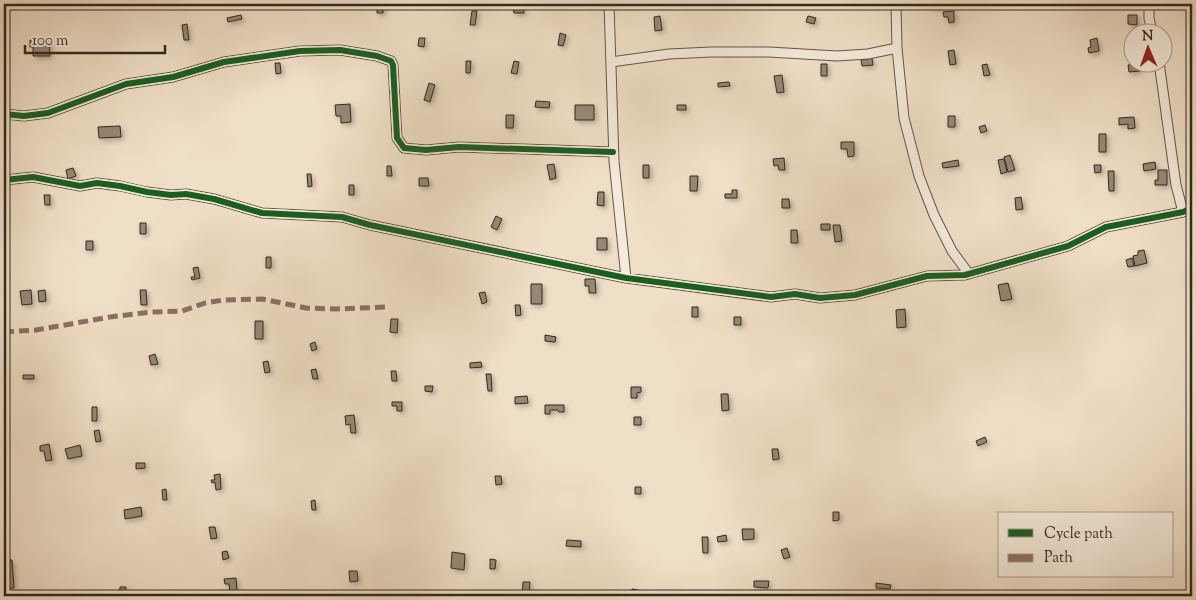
<svg xmlns="http://www.w3.org/2000/svg" width="1196" height="600" viewBox="0 0 1196 600" font-family="'Sorts Mill Goudy',serif">
  <style>
    .building { fill: #958876; stroke: #32291f; filter: url(#shadow) }
    .lines { fill: none; stroke-linecap: round; stroke-linejoin: round }
    .street-casing { stroke: #625649; stroke-width: 11 }
    .street { stroke: #f5eadb; stroke-width: 9 }
    .quiet { stroke: #8d6e63; stroke-width: 5; stroke-dasharray: 10 5; stroke-linecap: butt }
    .cycleway-casing { stroke: #f5eadb; stroke-width: 9 }
    .cycleway { stroke: #1b5e20; stroke-width: 6 }
  </style>
  <defs>
    <filter id="shadow"><feDropShadow dx="2.5" dy="2.5" stdDeviation="2.5" flood-color="#0004"/></filter>
  </defs>
  <rect width="100%" height="100%" fill="#f0dfc7"/>
  <filter id="stains"><feTurbulence type="fractalNoise" baseFrequency=".004" numOctaves="4"/><feColorMatrix values="0 0 0 0 .2 0 0 0 0 .09 0 0 0 0 .02 0 0 0 .5 -.17"/></filter>
  <radialGradient id="worn" r=".72"><stop offset=".6" stop-color="#630" stop-opacity="0"/><stop offset="1" stop-color="#630" stop-opacity=".3"/></radialGradient>
  <!-- building -->
  <path class="building" d="M377,4H383V13H377Z
    M931,4H954L955,6L931,8Z
    M524,8V13H514L513,9Z
    M472,11H477L475,25H470Z
    M954,11V22L949,23L948,17H944L943,12Z
    M241,15L242,19L228,22L227,18Z
    M1128,15H1137V25L1128,24Z
    M660,16L662,30L655,31L654,17Z
    M808,16L816,18L814,24L806,22Z
    M187,24L189,40H184L182,25Z
    M560,33L566,35L563,46L558,45Z
    M419,38H425L424,47L418,46Z
    M1097,38L1099,51L1089,53L1088,48L1091,47L1090,40Z
    M30,40H49L50,56H33V47H30Z
    M954,50L956,64L950,65L948,51Z
    M872,58L873,65L862,66L861,60Z
    M466,61H471L470,73H466Z
    M514,61L519,62L517,74L511,73Z
    M275,63H280L281,73L276,74Z
    M821,64H827V76H821Z
    M987,64L990,75L984,76L982,65Z
    M1139,64L1140,71L1129,72L1128,65Z
    M782,75L784,92L777,93L774,76Z
    M729,82L730,86L718,87V83Z
    M429,83L435,85L430,102L424,100Z
    M536,101L550,102L549,108L535,107Z
    M350,104L351,122L341,123V116H336L335,105Z
    M575,105H594V120H575Z
    M677,105H686V110H677Z
    M506,115H514L513,128H506Z
    M948,116H955V127H948Z
    M1134,117L1135,128L1128,129V124L1119,125V118Z
    M985,125L987,131L981,133L979,127Z
    M120,126L121,137L99,138L98,127Z
    M1099,134H1106V152H1099Z
    M841,142H854V156L848,157L847,149H841Z
    M1010,155L1015,170L1008,172L1004,157Z
    M784,158L785,170H779L778,165L774,166L773,159Z
    M1004,159L1007,172L1001,174L998,160Z
    M958,160L959,166L943,168L942,163Z
    M1155,162L1156,169L1144,171L1143,164Z
    M554,164L556,178L550,180L547,165Z
    M643,165H649V178H643Z
    M1094,165H1101V172L1095,173Z
    M387,166H391L392,176H387Z
    M73,168L76,176L68,179L66,170Z
    M1158,170H1167V185H1155V180H1158Z
    M1108,171H1114V191H1109Z
    M307,174H311L312,186L308,187Z
    M690,176H698L697,191H690Z
    M419,178H428L429,186H419Z
    M349,185H354V195H349Z
    M732,190H737V198H725V194H732Z
    M598,192H604V206L597,205Z
    M44,195H50V205H45Z
    M1021,197L1023,209L1016,210L1015,198Z
    M782,199H789L790,208H782Z
    M496,216L502,219L497,230L491,227Z
    M140,223H146V234H140Z
    M821,224H830V230H821Z
    M833,225H840L842,241L835,242Z
    M791,230H797L798,243H791Z
    M597,238H607V250H597Z
    M86,241H93V250H86Z
    M1144,250L1147,263L1135,266L1133,256L1138,255V251Z
    M266,257H271V268H266Z
    M1132,258L1134,266L1128,267L1126,260Z
    M198,267L200,278L192,280L191,277H195L193,268Z
    M585,279H595L596,293H589V286H585Z
    M1008,283L1012,299L1001,301L998,285Z
    M531,284H542V304H531Z
    M31,290L32,304L22,305L20,291Z
    M45,290L46,301L39,302L38,291Z
    M140,290H146L147,305H141Z
    M485,292L487,302L482,304L479,293Z
    M515,305H520L521,315L516,316Z
    M692,307H698V317H692Z
    M905,309L906,327L897,328L896,310Z
    M734,317H741V325H734Z
    M391,319H398L397,333L390,332Z
    M255,321H263V339H255Z
    M545,335L556,337L555,342L545,341Z
    M315,342L317,349L312,351L310,344Z
    M155,354L158,364L151,365L149,356Z
    M268,361L270,372L265,373L263,362Z
    M481,362L482,367L470,368V363Z
    M316,369L318,379H313L311,370Z
    M391,371H396L397,381H392Z
    M486,374H491L492,391H488Z
    M23,375H34V379H23Z
    M425,386H433L432,392L425,391Z
    M631,387H641V392L637,393V398H631Z
    M721,394H728L729,410L722,411Z
    M527,396L528,403L515,404V397Z
    M392,402H402V411H397V406H392Z
    M545,405H564V412H559L558,410H550V414H545Z
    M92,407H97V421H92Z
    M354,415L356,433H351L350,424L346,425L345,416Z
    M634,417H641V425H634Z
    M99,430L101,441L96,442L94,431Z
    M985,437L987,442L978,446L976,441Z
    M49,444L52,460L46,461L44,451H40V446Z
    M80,445L82,456L68,459L65,449Z
    M772,449H778L779,459L773,460Z
    M136,463H145V468L136,469Z
    M220,474L221,489L216,490L215,482L212,483L211,480H215L214,475Z
    M495,476H501L502,484L496,485Z
    M635,487H641V494H635Z
    M166,489L167,500H163L162,490Z
    M315,500L316,510H312L311,501Z
    M141,507L142,516L125,519L124,510Z
    M833,512H839V520L833,521Z
    M209,527H215L217,538L211,539Z
    M742,529H754V539L743,540Z
    M726,535L727,541L718,542L717,537Z
    M702,537H708V553H703Z
    M567,540L581,541V547L566,546Z
    M787,548L790,557L784,559L781,550Z
    M227,551L229,558L223,560L222,552Z
    M452,552L465,554L464,570L451,568Z
    M490,559L496,560L495,569H490Z
    M4,560H12L14,588H4Z
    M349,571H357L358,581L350,582Z
    M236,578L237,593H230L229,584H225L224,579Z
    M754,581H769L768,588L754,587Z
    M523,582H530L529,596H522Z
    M876,583L891,585L890,589L876,588Z
    M120,587H126L125,596H119Z
    M632,589L638,590V596H632Z"/>
  <g class="lines">
    <!-- street casing -->
    <g class="street-casing">
      <path id="street" d="M609,4L614,161L626,278
        M896,4L897,48L904,118L919,176L934,215L952,251L969,274
        M1149,4V18L1152,32
        M611,62L669,54L711,52H769L837,56L868,54L897,48
        M1159,62L1176,185L1183,212
        M4,114L24,116L48,113L126,84L173,77L224,62L300,51L340,50L377,56L391,61L393,65L397,138L404,148L426,150L459,147L613,152
        M4,180L33,177L80,186L97,183L120,186L147,192L171,195L186,194L214,199L262,213L342,217L370,225L626,278L771,297L795,294L820,298L855,295L927,276L965,275L1068,246L1106,227L1183,212L1192,208"/>
    </g>
    <!-- street -->
    <use href="#street" class="street"/>
    <!-- quiet -->
    <path class="quiet" d="M4,332L36,330L110,317L151,312L182,311L205,303L223,300L262,299L306,308L336,309L386,307"/>
    <!-- cycleway casing -->
    <g class="cycleway-casing">
      <path id="cycleway" d="M4,114L24,116L48,113L126,84L173,77L224,62L300,51L340,50L377,56L391,61L393,65L397,138L404,148L426,150L459,147L613,152
        M4,180L33,177L80,186L97,183L120,186L147,192L171,195L186,194L214,199L262,213L342,217L370,225L626,278L771,297L795,294L820,298L855,295L927,276L965,275L1068,246L1106,227L1183,212L1192,208"/>
    </g>
    <!-- cycleway -->
    <use href="#cycleway" class="cycleway"/>
  </g>
  <!-- margin -->
  <rect width="1196" height="600" fill="none" stroke="#f0dfc7" stroke-width="20"/>
  <rect x="5" y="5" width="1186" height="590" fill="none" stroke="#32291f" stroke-width="2.5"/>
  <rect x="10" y="10" width="1176" height="580" fill="none" stroke="#32291f"/>
  <!-- legend -->
  <rect x="998" y="512" width="175" height="65" fill="#f5eadb" stroke="#a79d90"/>
  <rect x="1008" y="529" width="25" height="8" fill="#1b5e20" stroke="#a79d90"/>
  <text x="1044" y="538" font-size="15" fill="#32291f">Cycle path</text>
  <rect x="1008" y="554" width="25" height="8" fill="#8d6e63" stroke="#a79d90"/>
  <text x="1044" y="562" font-size="15" fill="#32291f">Path</text>
  <!-- north arrow -->
  <g transform="translate(1148 48) rotate(358)"><circle r="24" fill="#f5eadb" stroke="#a79d90"/>
  <path d="M0-4L9 19L0 12L-9 19Z" fill="#8f2418"/>
  <text y="-8" font-size="14" font-weight="bold" text-anchor="middle" fill="#32291f">N</text>
  </g>
  <!-- scale -->
  <path d="M25 45v8h140v-8" fill="none" stroke="#32291f" stroke-width="2.5"/>
  <text x="32" y="45" font-size="15" fill="#32291f" stroke="#f5eadb" stroke-width="4" paint-order="stroke">100 m</text>
  <rect width="100%" height="100%" filter="url(#stains)"/>
  <rect width="100%" height="100%" fill="url(#worn)"/>
</svg>
